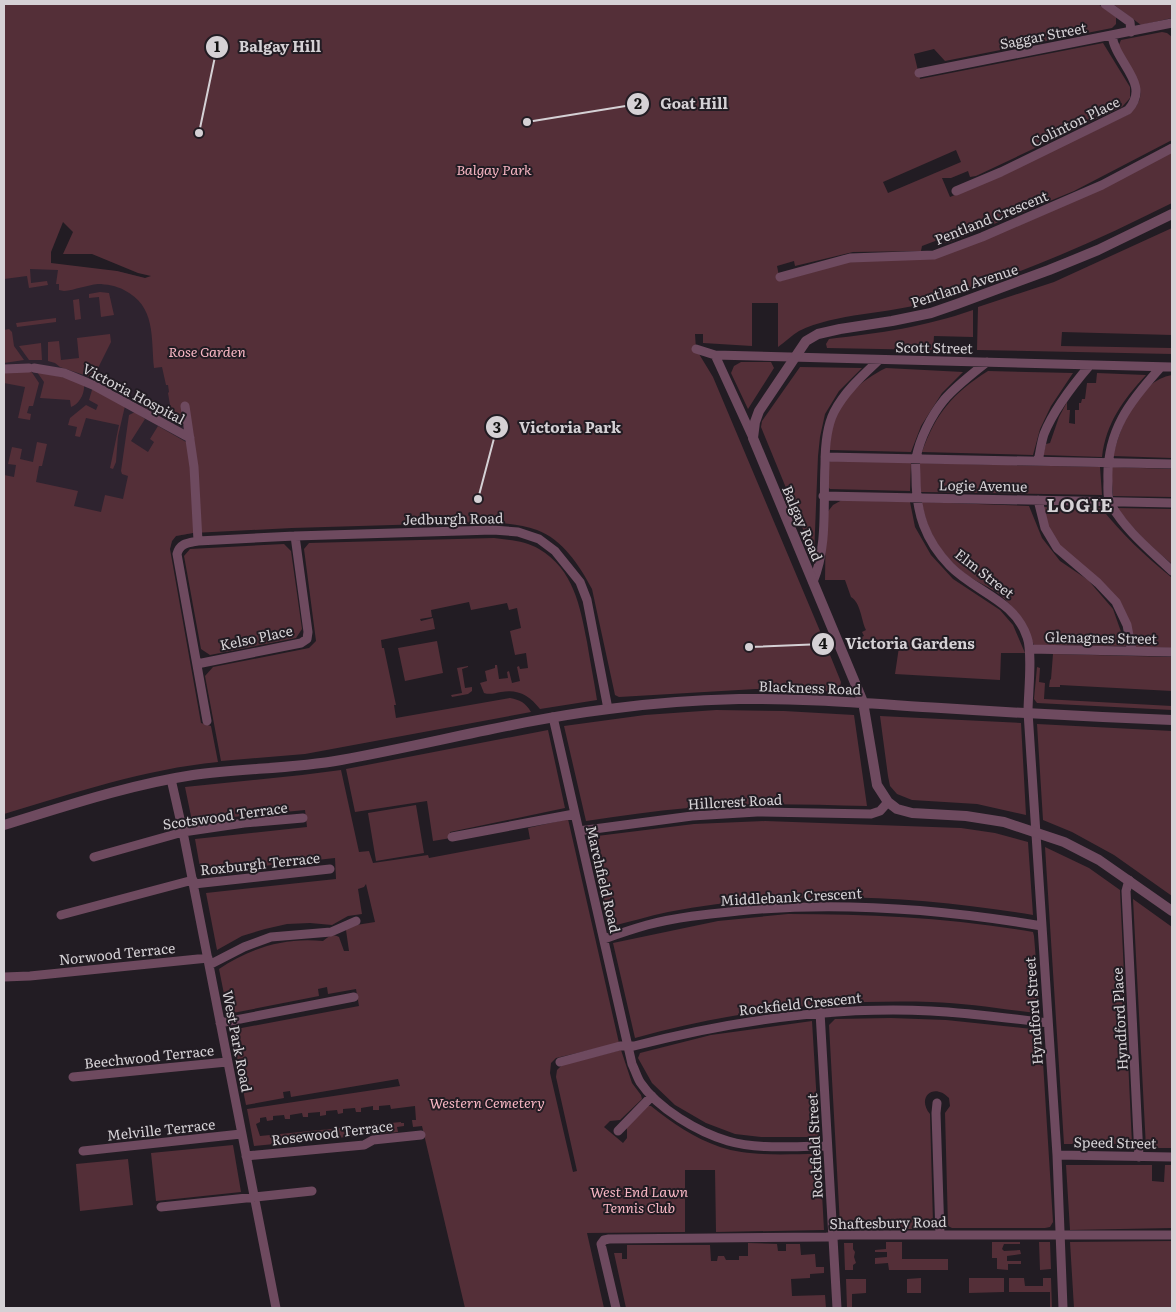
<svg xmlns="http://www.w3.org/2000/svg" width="1176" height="1312" viewBox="0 0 1176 1312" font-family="Literata,serif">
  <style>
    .built { fill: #2e232f }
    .green { fill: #542f38; fill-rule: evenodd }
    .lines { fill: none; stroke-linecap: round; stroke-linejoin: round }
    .minor { stroke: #6e4a5f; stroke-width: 9 }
    .tertiary { stroke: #6e4a5f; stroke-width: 10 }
    .labels { text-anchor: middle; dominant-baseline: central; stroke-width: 4; stroke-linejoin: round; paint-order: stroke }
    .street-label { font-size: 14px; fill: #d5d1d5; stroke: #221c23 }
    .park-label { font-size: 14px; font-style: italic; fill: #f7b6c3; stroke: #221c23 }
    .district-label { font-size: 19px; font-weight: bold; letter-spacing: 1px; fill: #d5d1d5; stroke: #221c23 }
    .leader { fill: none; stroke: #d5d1d5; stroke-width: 2 }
    .callout-dot { fill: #d5d1d5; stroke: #221c23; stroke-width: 2 }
    .mark-label { font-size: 15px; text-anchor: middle; font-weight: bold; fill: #111 }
    .callout-label { font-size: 15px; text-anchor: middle; font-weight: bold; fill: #d5d1d5; stroke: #221c23; stroke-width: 4; stroke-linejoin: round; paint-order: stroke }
  </style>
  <rect width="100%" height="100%" fill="#221c23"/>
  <!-- built -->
  <path class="built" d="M4,266L117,271L145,278L186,423L193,533L176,536L172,541L170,549L4,559Z"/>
  <!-- green -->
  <path class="green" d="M4,4H1098L1116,17V24L1112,28L945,61L934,49L914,54L920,79L1103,43L1130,87V98L1122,107L976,176L970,177L968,171L951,178H942L950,197L1002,175L1129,114C1136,109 1142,99 1140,90C1138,81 1123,57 1118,47L1121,40L1162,32L1167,33L1172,37V140L1074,191L948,243H945L943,238L922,246L921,251L853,252L795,266L794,261L777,266L780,281L852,261L936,258L1029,221L1097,191L1172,151V203C1094,242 1013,278 929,302C889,314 835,313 799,331C792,335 785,342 778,347V303H752V346L703,343V334H695L696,349L713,377L828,650L826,654L830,655L841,682L840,688L835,692L756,689L619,697L615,695L592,589C580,566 562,539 537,530C523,525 508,524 494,522L292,528L193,533L176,536L172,541L170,549L201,723L211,726L218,762C145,769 74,793 4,814V475L14,477L16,465L8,464L12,447L22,449L20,459L33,462L37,442L47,444L42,466H39L36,482L78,491L74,506L101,512L105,495L123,499L128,476L122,474L121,471L129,415L135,412L145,419L131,441L148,452L154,442L150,439L158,426L186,442L185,423L178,426L171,411L168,393L169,392L168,385H166L162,367L154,368C151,337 156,306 124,290C117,286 106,284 98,284C87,285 75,290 64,291L59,290V284H56L58,270L30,269L31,283L47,281L48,285L29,288L27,276L4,279ZM956,150L961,162L888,193L883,182ZM63,222L73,232L63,254H92L138,273L151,276L145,278L117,271L51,263V252Z
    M1113,4H1172V18L1141,25Z
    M1172,228V335L1062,332L1061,346L1172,348V354L977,350L978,307L1054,282Z
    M100,292L109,293L114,315L101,317L99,297L89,298V294Z
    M79,299L81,319L75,320L73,300Z
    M973,310V337L934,336L933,350L827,348L826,344L829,339C881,333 924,327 973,310Z
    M56,318V322L17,327L16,323Z
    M9,329L12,332L14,346L24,360L4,363V330Z
    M110,334L111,342L93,378L60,367L55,363L48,361V342L59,341L61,360L79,358L77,338Z
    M41,343L42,360H29L19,346Z
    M741,362H771L774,368L748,409L731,373L734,366Z
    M800,367L862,368L839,391L825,414L820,437L818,456L814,556L761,427L762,421Z
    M886,368L963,372L942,393L921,426L911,452L830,450C830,443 830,436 831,430C837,401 861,380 886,368Z
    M31,371L39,383L33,406H29L27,413L31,414L30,420L18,418L25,387L4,383V372Z
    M988,371L1073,373L1051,406L1040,429L1033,455L922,452C936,413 953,393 988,371Z
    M37,372L72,379L84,384C85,394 79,404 71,407L70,400L40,398L44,382Z
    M1097,373L1146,375C1123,400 1106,423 1102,457L1043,455L1046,444L1050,443L1059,417L1067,402V410H1070L1069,423L1075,424V410H1079V403H1081L1082,399H1085L1087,383H1096Z
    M1172,375V458L1113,456C1121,426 1137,381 1172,375Z
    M96,389L125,406L118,436L116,462L113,469L110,468L119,425L86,418L80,437L75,436L77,427L68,425L70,418L86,405L96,410L98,405L89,400L92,390Z
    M145,400H154V405L151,411L142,406Z
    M831,461L911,462L910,491L830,489L828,487V463Z
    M920,463L1100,467L1102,495L920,492Z
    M1111,467L1172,469V497L1113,496Z
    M842,500L910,502L915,527L931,555L953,579L1000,610L1013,625L1025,653H1001L1000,680L895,674L899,647L856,645L854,640L864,636L862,632L866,630C861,620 861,603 851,597L845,580H825L826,514L833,505Z
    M922,502L1029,506L1042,538L1060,561L1088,580L1113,609L1126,646L1034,645C1025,626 1017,609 1000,595C990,587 978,583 967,575C943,557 926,532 922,502Z
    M1043,507L1101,508C1122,534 1145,556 1171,577L1172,648L1135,647L1119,600L1060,548L1048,527Z
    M1117,508L1172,509V564C1151,547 1133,529 1117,508Z
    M494,538C509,540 526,541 539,549C574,570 580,606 587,642C590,661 594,680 597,700L540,709C529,695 518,689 501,692C495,693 490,695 484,693L480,683L487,681L485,671L495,668V665H497L499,679L508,678L507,672L509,671L512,683L520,681L517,667L519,666L520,669L528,668L526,653L515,655L510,631L521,628L517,608L509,610L507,603L471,610L469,602L431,610L432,617L420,619L421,621L433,618L435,629L381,640L382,648H384L396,705H394L396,718L510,698C520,700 525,702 531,712L305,754L221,761L205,676L213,667L309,648L316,641L304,549L309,543Z
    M284,544L291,551L302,629L296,638L210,655L201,649L184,556L190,549Z
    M437,641L443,673L405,681L398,648Z
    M1053,654L1172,657V691L1060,685V687H1049L1050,680L1051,679Z
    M468,666V667L462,669L465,688L472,687V691L468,694L452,697L451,695L462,693L457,668Z
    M1037,667L1040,668L1039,682L1045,683L1044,699L1172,706V710L1037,703L1034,699Z
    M716,710L784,711L854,715L867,806C808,805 747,802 688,808C654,811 620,816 586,821L564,726L645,715Z
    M880,716L1021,723L1026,815L977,804L912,800L897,794L890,786L888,776Z
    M1037,724L1172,731V896L1114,855L1072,832L1043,820Z
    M548,730L565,808L450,832L451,838L433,841L427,801L355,812L346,769Z
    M341,770L359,852L369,851L373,863L428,855L429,858L530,839L528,828L568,819L619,1043L556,1058L551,1063L550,1073L573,1172L577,1171L556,1077L557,1070L562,1065L621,1050L632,1083L641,1095L642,1099L620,1120L610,1121L604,1127L623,1143L627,1138V1127L647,1106H651C672,1123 694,1138 720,1147C750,1157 786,1154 817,1154L820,1157L824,1230L716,1232L715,1170H685V1232L587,1233L604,1308H465L422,1126L413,1127L412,1120H416L415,1106L391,1109L390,1105L379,1106V1110H373V1106L361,1108V1112H356L355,1108L343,1109V1113L338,1114L337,1110L326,1111V1115L320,1116V1112L308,1113V1117H303L302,1113L290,1115V1119H285L284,1115L273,1116V1120L267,1121L266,1117L260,1118V1122L256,1124L260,1136L401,1122V1123H404V1126L397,1127L398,1132L254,1146L247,1109L400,1086L398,1079L291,1097L290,1091L283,1092L284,1098L246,1105L231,1030L359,1006L356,989L328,994L327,987L318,989L319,996L228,1014L219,969C250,948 285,937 323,941C329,936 332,934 339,937L344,951H349L346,930L350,926L375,922L366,884L364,887L358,889L362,914L348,916L332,925L310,923L287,924L265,929L242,936L217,950L206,893L336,879L335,858L201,873L195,839L307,827L305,810L192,821L185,787L302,775Z
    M416,805L424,853L376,861L368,813Z
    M765,821L961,828L995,833L1028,842L1033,915C913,895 788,889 668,912C649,916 629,922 609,927L589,837L694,824Z
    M1045,847L1089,868L1120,890L1132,1144H1064Z
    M1133,899L1172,927V1148H1146Z
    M788,914C871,914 952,918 1033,932L1034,936L1040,1010L1036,1013C1001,1009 966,1003 931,1002C830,999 732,1011 635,1038L613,943L718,921Z
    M891,1018L946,1020L1041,1030L1053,1222L1050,1227L1045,1228H952L948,1226L945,1113L950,1106L949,1098C934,1082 916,1097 930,1114L933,1223L931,1227L926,1229H844L840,1225L829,1025L835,1019Z
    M812,1021L819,1137H761L735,1134L706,1123L675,1105L652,1083L638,1058L640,1053L711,1035Z
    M233,1145L241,1192L156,1201L151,1153Z
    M128,1159L133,1205L80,1211L76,1164Z
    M1066,1165H1152V1181L1164,1182L1165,1165H1172V1228L1070,1230Z
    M1172,1241V1308H1074L1070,1242Z
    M886,1242H902V1259H948V1270H889L888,1263L875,1264V1258L887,1257V1252H875V1250L886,1249Z
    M992,1242H1020V1244H1004L1002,1249L1004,1251L1020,1250L1021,1254L1007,1256V1261H1021V1264H1008V1270L997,1269V1258H992Z
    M1039,1242H1050L1051,1269L1040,1270Z
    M748,1243L777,1244L778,1251H786V1244H800L801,1255L815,1254L816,1267H824V1273L810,1274V1278L791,1279L792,1296L825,1295L826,1308H626L614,1253H622V1259H627V1245H710L711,1261H717L718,1256H724L726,1260H739V1256H748Z
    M844,1243H853V1249L855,1252L854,1257L856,1263L853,1265V1270H845Z
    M921,1278V1293H907V1279Z
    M969,1278H1004V1292L969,1293Z
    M1009,1278H1024L1025,1286H1043V1278H1051L1052,1308H1050V1292H1009Z
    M846,1279H866V1293L852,1294V1308H847Z"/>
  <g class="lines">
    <!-- minor -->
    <path class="minor" d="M1105,4L1130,22L1131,32
      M919,73L1172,23
      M956,191L1001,172L1128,110C1152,84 1115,63 1112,35
      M780,277L850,258L934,255L982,237L1102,185L1172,148
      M696,349L715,355L1172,367
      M715,355L753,438
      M987,362C972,374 956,386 944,400C931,416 920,438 916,458C915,464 916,471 916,477C916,513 925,540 950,566C975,592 1015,600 1027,637C1033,653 1028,693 1028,712L1057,1155L1063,1308
      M1161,367C1130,401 1106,431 1108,481C1108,487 1107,497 1110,503C1125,530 1150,550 1172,571
      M34,368L64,373L93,385L190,438
      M4,369L29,368
      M185,406L194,467L198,541
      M825,457L1172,464
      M1038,461C1040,453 1041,443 1044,434C1054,409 1072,386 1090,365
      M823,496L1172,503
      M1038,500L1045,528L1057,548L1098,583L1116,602L1127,625L1132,651
      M813,582C828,546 823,504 825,465C825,447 826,428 834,412C845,391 862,376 879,360
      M1030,649L1172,652
      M197,664L301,643L307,639L308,632L295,536
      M553,717L632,1064C635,1070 637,1077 640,1082C658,1109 698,1132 728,1141C759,1150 795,1146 827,1146
      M207,721L177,554C180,543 188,543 198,541L295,536L493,530L518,532L539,539L555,551L580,582L587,600L608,709
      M171,779L183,832L276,1308
      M579,831L692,816L757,812L871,814L880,811L888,802
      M452,837L574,814
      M94,857L183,832L244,823L303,818
      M1129,880L1126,891L1139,1157
      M194,884L330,869
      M61,915L193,880
      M604,939C618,934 633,929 647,925C677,917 708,914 738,911C840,901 941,909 1042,926
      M209,965L244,947L271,937L331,932L356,921
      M4,977L30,976L208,958
      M820,1012L837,1308
      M220,1023L354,997
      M560,1062L620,1046H634C731,1021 830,1006 931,1011C970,1013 1009,1018 1048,1023
      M73,1077L227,1062
      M937,1103L936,1113L940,1235
      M618,1131L652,1096
      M83,1151L241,1134
      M1057,1155L1172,1157
      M246,1156L364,1145L373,1140L421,1135
      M161,1207L312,1191
      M616,1308L601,1244L604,1240L609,1239L827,1237L839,1235H1172"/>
    <!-- tertiary -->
    <path class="tertiary" d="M1172,214L1098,250L1049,270L957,304L931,313L892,321L840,329L818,334L806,341L759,411L755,422L753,438L863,702L877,785L888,802L897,809L912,813L966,816L1004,822L1064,842L1099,860L1172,911
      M4,825C66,806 128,785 193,775C242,768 292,769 341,760C430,744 519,720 609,709C652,703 696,700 739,699C806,698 874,704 941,708C1018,713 1095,717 1172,720"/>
  </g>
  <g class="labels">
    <!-- street labels -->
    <g class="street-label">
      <text transform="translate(1043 35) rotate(-11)">Saggar Street</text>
      <text transform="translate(1075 121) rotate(-26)">Colinton Place</text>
      <text transform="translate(991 217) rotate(-22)">Pentland Crescent</text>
      <text transform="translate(964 285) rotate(-18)">Pentland Avenue</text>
      <text transform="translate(934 347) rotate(1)">Scott Street</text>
      <text transform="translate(134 393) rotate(28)">Victoria Hospital</text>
      <text transform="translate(983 485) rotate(1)">Logie Avenue</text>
      <text transform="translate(453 518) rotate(-1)">Jedburgh Road</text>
      <text transform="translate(803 523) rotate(67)">Balgay Road</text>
      <text transform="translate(985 573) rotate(38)">Elm Street</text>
      <text transform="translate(256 637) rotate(-12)">Kelso Place</text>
      <text transform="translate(1101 637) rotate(1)">Glenagnes Street</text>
      <text transform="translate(810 687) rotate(2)">Blackness Road</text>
      <text transform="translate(735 801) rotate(-3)">Hillcrest Road</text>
      <text transform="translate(225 815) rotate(-8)">Scotswood Terrace</text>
      <text transform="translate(260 863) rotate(-6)">Roxburgh Terrace</text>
      <text transform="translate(604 879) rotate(77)">Marchfield Road</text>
      <text transform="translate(791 896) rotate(-3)">Middlebank Crescent</text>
      <text transform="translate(117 953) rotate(-6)">Norwood Terrace</text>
      <text transform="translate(800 1003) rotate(-6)">Rockfield Crescent</text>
      <text transform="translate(1033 1011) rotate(-94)">Hyndford Street</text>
      <text transform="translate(1119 1019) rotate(-93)">Hyndford Place</text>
      <text transform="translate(238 1041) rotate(79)">West Park Road</text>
      <text transform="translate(149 1056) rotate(-6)">Beechwood Terrace</text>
      <text transform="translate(161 1129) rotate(-6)">Melville Terrace</text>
      <text transform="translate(332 1132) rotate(-7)">Rosewood Terrace</text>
      <text transform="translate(1115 1142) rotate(1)">Speed Street</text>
      <text transform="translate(814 1146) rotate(-93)">Rockfield Street</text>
      <text transform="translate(888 1222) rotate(-1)">Shaftesbury Road</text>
    </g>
    <!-- park labels -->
    <g class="park-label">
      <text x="494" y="169">Balgay Park</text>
      <text x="207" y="351">Rose Garden</text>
      <text x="487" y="1102">Western Cemetery</text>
      <text x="639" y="1191">West End Lawn<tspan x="639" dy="16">Tennis Club</tspan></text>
    </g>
    <!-- district labels -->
    <g class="district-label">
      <text x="1080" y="504">LOGIE</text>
    </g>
  </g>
  <!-- callouts -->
  <path class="leader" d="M199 133L217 47M527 122L638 104M478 499L497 427M749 647L823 644"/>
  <g class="callout-dot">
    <circle cx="199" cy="133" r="5"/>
    <circle cx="527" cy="122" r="5"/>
    <circle cx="478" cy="499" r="5"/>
    <circle cx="749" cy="647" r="5"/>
    <circle cx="217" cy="47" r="12"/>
    <circle cx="638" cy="104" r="12"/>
    <circle cx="497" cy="427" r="12"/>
    <circle cx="823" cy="644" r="12"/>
  </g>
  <g class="mark-label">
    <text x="217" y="52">1</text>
    <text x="638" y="109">2</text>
    <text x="497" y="433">3</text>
    <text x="823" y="649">4</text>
  </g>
  <g class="callout-label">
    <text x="280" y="52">Balgay Hill</text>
    <text x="694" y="109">Goat Hill</text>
    <text x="570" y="433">Victoria Park</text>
    <text x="910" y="649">Victoria Gardens</text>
  </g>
  <!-- border -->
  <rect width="1176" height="1312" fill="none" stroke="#d5d1d5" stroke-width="10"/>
</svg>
